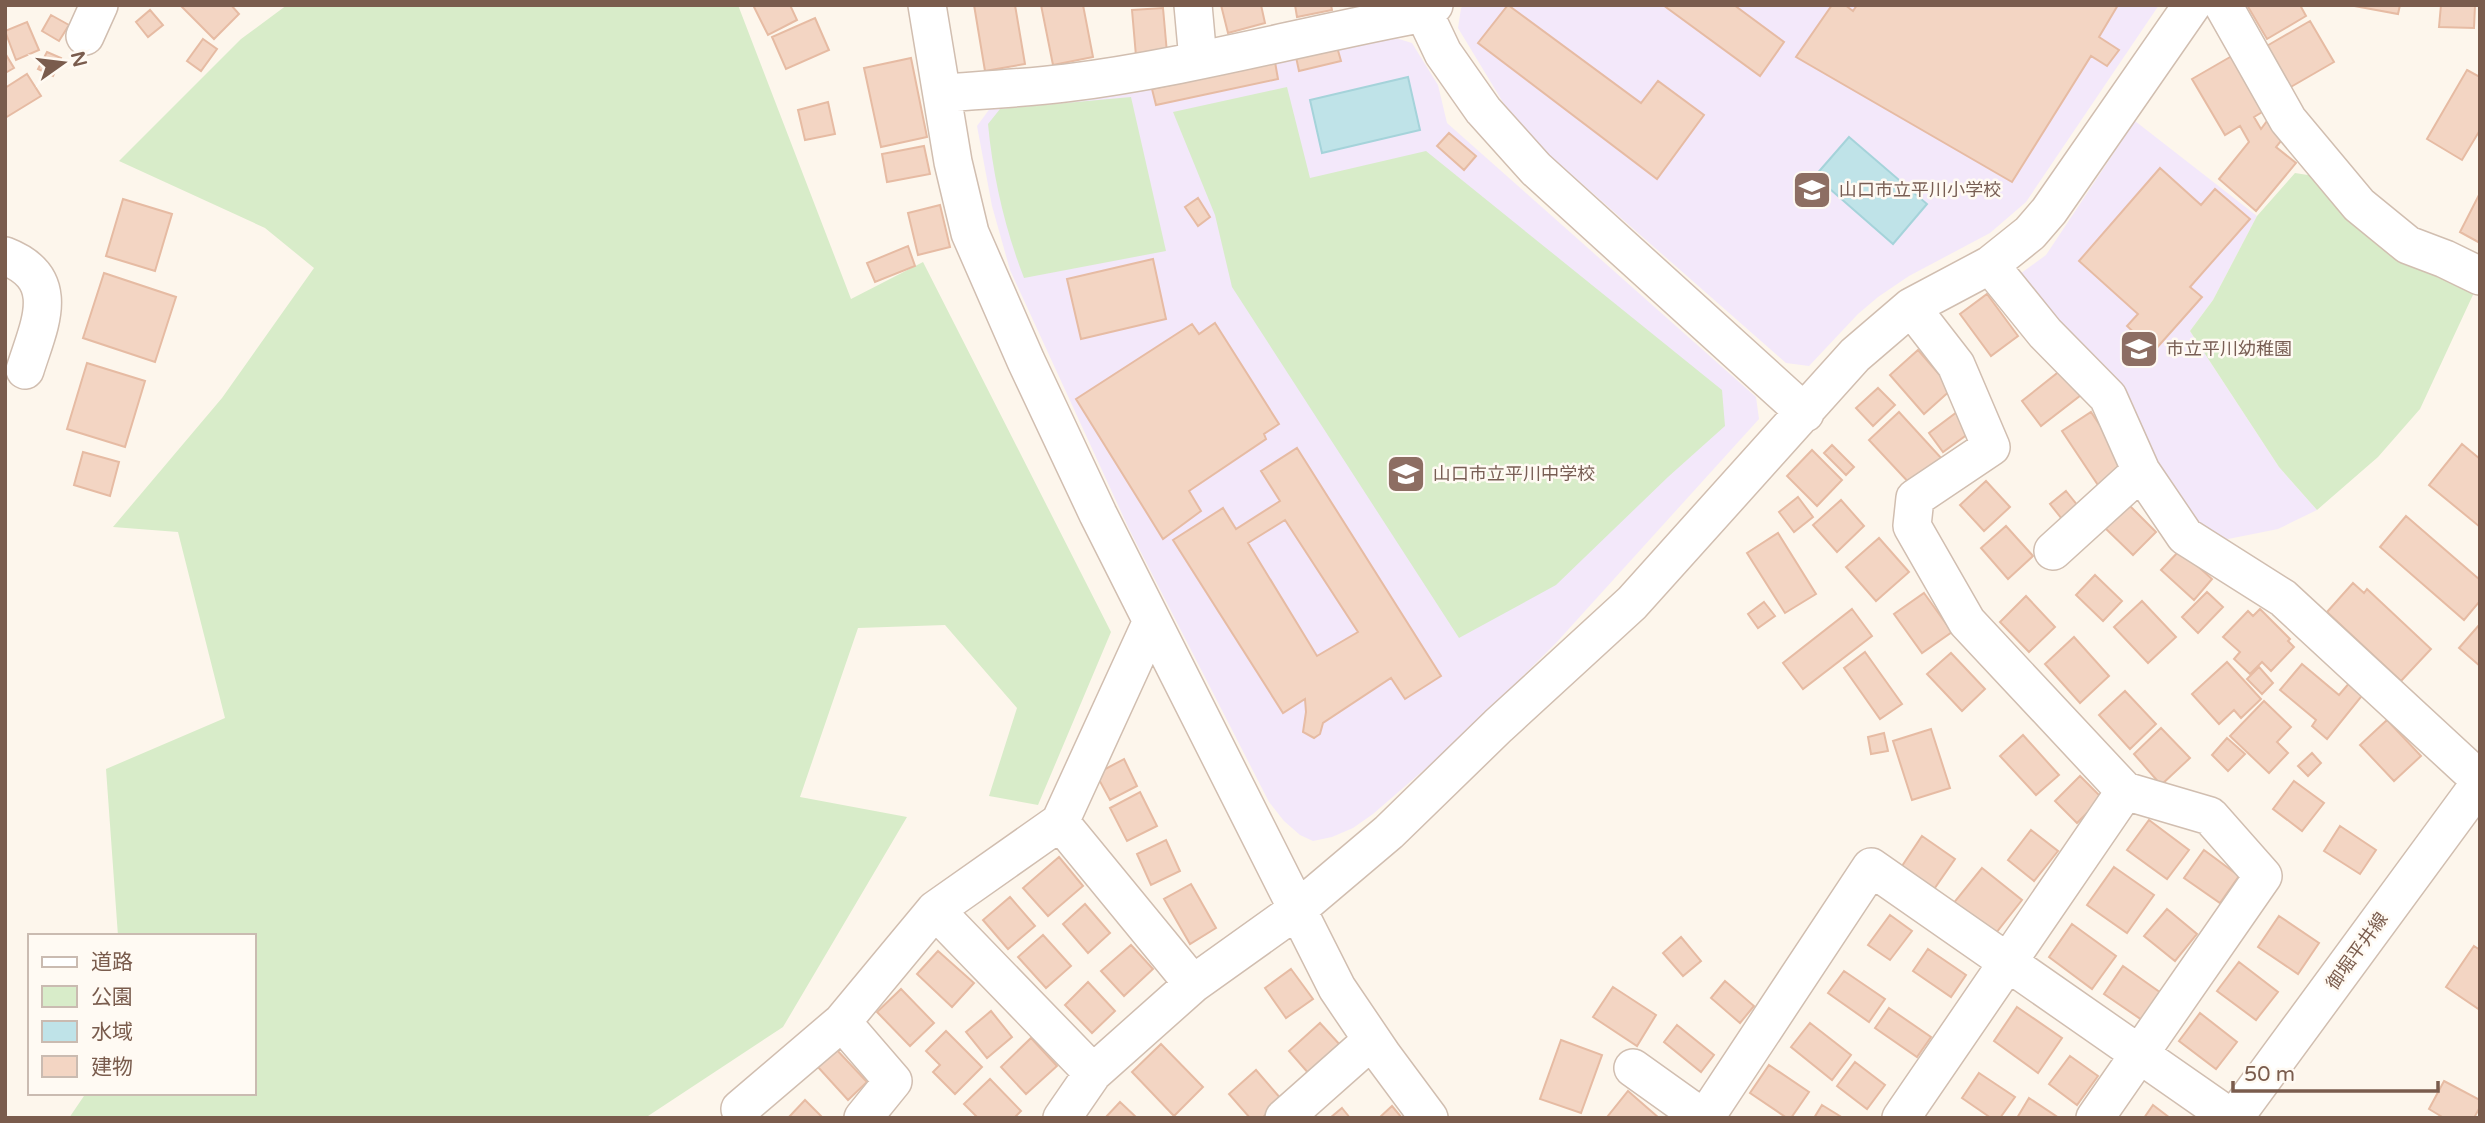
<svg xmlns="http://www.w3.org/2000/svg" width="2485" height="1123" viewBox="0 0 2485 1123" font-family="'Varela Round','Noto Sans JP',sans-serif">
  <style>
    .education { fill: #f3e8fa }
    .green { fill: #d8ecc9 }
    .water { fill: #bfe3e8; stroke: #a5d3da; stroke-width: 2 }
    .building { fill: #f3d5c3; stroke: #e6bba3; stroke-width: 2; fill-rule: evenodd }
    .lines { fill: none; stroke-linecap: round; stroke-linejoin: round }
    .minor-casing { stroke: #d1beb0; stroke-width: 40 }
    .minor { stroke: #fff; stroke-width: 37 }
    .labels { text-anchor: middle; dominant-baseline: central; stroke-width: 5; stroke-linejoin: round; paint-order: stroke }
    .education-label { font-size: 18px; fill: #785e54; stroke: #fffaf3; text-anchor: start }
    .street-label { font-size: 18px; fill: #7a5c4d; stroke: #fffaf3 }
  </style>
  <rect width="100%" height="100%" fill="#fdf6ec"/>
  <!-- education -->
  <path class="education" d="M1464,5H2159L2026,202L1990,233L1909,276L1878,297L1858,314L1809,366L1786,363L1547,153L1504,104L1458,28L1461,8Z
    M1379,33L1412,43L1438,85L1447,123L1756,397L1759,419L1556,643L1455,743L1373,814L1353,828L1332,837L1313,841L1300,835L1284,821L1269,802L1129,529L1010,270L992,206L977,126L994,103Z
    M2135,121L2257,216L2213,300L2190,331L2279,467L2317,510L2278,529L2213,542L2189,528L2013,279L2046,255Z"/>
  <!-- green -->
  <path class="green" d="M287,5H738L851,299L923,262L1111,632L1038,805L989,796L1017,708L945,625L858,628L800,797L907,817L783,1027L645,1118H69L86,1093H254V936H118L106,769L225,718L178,532L113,527L222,398L314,268L265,228L119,161L241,39Z
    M1287,87L1310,178L1426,151L1722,390L1725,426L1668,477L1556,585L1459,638L1232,287L1215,215L1173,112Z
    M1131,97L1166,251L1024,278C1005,229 993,177 988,124L1000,109Z
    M2295,173L2327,178L2478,284L2420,409L2378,457L2317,510L2279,467L2190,331L2213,300L2257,216Z"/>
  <!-- water -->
  <path class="water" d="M1408,77L1420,130L1322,153L1310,100Z
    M1849,137L1927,204L1893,244L1815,176Z"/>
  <!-- building -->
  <path class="building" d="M180,5H231L239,14L214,39Z
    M753,5H790L797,20L768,35Z
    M974,5H1015L1025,64L985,71Z
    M1041,5H1083L1093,57L1053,65Z
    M1221,5H1261L1265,23L1228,33Z
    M1295,5H1331L1332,10L1297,17Z
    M1508,5L1641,103L1658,81L1704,115L1657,179L1478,43Z
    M1663,5H1734L1784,42L1760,76Z
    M1832,5H1845L1853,11L1857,5H2118L2099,37L2119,50L2107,66L2091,56L2012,182L1796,57Z
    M2247,5H2300L2306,16L2267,39Z
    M2349,5H2400L2398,14Z
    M2441,5H2475L2474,28L2439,27Z
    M1163,8L1167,53L1136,56L1132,10Z
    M150,10L163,25L148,37L136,22Z
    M51,15L69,25L59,41L42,31Z
    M815,18L829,50L786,69L772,37Z
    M2310,21L2334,62L2289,88L2265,47Z
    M27,22L39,50L16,60L5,31Z
    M203,39L217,49L201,71L187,61Z
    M1337,47L1341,61L1299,71L1296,57Z
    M47,52L61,58L53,76L38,69Z
    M5,53L14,68L5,73Z
    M2237,53L2269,108L2254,117L2261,129L2267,121L2285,136L2276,147L2296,163L2256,211L2219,179L2249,142L2240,126L2225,135L2192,79Z
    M911,58L927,137L881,147L864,68Z
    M1275,62L1278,79L1156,105L1152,89Z
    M2467,70L2480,77V130L2462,160L2427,139Z
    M27,74L41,96L5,118V88Z
    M828,102L835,134L805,140L798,110Z
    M1449,133L1476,156L1464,170L1437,146Z
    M924,146L930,174L887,182L882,154Z
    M2160,168L2201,205L2215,189L2250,219L2190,287L2202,297L2154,351L2127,326L2138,314L2079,261Z
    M2480,193V243L2460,232Z
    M1198,198L1210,217L1198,226L1185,207Z
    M123,199L172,214L155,271L106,256Z
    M940,205L950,247L918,255L908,213Z
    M908,246L915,266L875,282L867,263Z
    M1153,259L1166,319L1081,339L1067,279Z
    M104,273L176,297L155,362L83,338Z
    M1987,294L2018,336L1991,356L1960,314Z
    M1215,323L1279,424L1264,434L1266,439L1189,491L1201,511L1163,539L1076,399L1192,324L1199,334Z
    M1918,350L1952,389L1924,414L1890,375Z
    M87,363L145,381L125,447L67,429Z
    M2061,370L2081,395L2041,426L2022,401Z
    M1878,388L1895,405L1873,426L1856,408Z
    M1965,406L1979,426L1943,452L1929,433Z
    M1899,412L1942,459L1913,487L1869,440Z
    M2091,412L2127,466L2098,485L2062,431Z
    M2462,444L2480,459V527L2429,485Z
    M1832,445L1854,467L1846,475L1824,453Z
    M1297,448L1441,676L1405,699L1391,678L1323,723L1320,734L1314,738L1303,732L1306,712L1305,699L1283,713L1173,540L1223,508L1236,529L1280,501L1261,471ZM1285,520L1358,632L1317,656L1248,543Z
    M1812,450L1842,480L1817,506L1787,476Z
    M83,452L119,462L110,496L74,485Z
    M1986,481L2010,507L1984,531L1960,505Z
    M2066,491L2082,511L2066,524L2050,504Z
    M1798,497L1813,517L1794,532L1779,512Z
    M1841,500L1864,526L1837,552L1813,525Z
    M2128,504L2156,532L2133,555L2105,528Z
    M2406,516L2480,580V601L2464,620L2380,547Z
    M2006,526L2033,556L2008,579L1981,548Z
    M1778,533L1816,594L1785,613L1747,553Z
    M1879,538L1909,572L1876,601L1846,567Z
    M2180,550L2212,579L2194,600L2161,570Z
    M2095,575L2122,601L2103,621L2076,595Z
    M2353,583L2364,593L2367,589L2431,649L2401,681L2327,612Z
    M2207,592L2223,607L2198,633L2182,617Z
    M1924,593L1952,632L1922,653L1894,614Z
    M2026,596L2055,627L2029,652L2000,622Z
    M2142,601L2176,637L2148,663L2114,627Z
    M1764,602L1775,616L1758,628L1748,614Z
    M1852,609L1872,636L1803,689L1783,663Z
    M2260,609L2290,639L2288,641L2294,647L2271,671L2262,662L2250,674L2234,659L2240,652L2223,637L2248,611L2253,616Z
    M2480,624V666L2459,648Z
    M2074,637L2109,676L2080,703L2045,664Z
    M1865,652L1902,704L1880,719L1844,668Z
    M1951,653L1985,689L1962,711L1927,674Z
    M2227,662L2261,699L2241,718L2234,710L2219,724L2192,694Z
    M2302,664L2339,695L2351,681L2365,692L2327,739L2312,726L2316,720L2280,690Z
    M2259,667L2273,683L2262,694L2247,679Z
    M2125,691L2156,724L2130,749L2099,715Z
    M2264,701L2291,727L2277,742L2288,753L2269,773L2230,736Z
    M2387,720L2421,756L2394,781L2360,745Z
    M2161,728L2190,758L2161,785L2134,754Z
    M1931,729L1950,788L1912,800L1893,741Z
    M1884,733L1888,751L1871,754L1868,737Z
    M2023,735L2059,775L2036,795L2000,756Z
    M2227,738L2245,754L2228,771L2212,755Z
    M2312,753L2321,763L2308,776L2298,766Z
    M1124,759L1137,786L1110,800L1096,774Z
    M2080,776L2102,798L2077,823L2055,801Z
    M2294,781L2324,803L2302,831L2273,809Z
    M1140,792L1157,826L1127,841L1110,808Z
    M2149,820L2189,850L2167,879L2127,850Z
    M2340,826L2376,850L2360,874L2324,851Z
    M2031,830L2058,851L2034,881L2008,860Z
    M1922,836L1955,859L1932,892L1900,869Z
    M1166,840L1180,871L1151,885L1137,854Z
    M2204,850L2239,876L2220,903L2184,878Z
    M1059,857L1083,886L1048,916L1023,888Z
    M2114,867L2154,895L2127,933L2087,905Z
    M1982,868L2022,900L1992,938L1952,905Z
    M1191,884L1216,928L1190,944L1164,899Z
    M1010,897L1035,926L1008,949L983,920Z
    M1085,904L1110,933L1088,953L1063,924Z
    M2167,909L2197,934L2175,961L2144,936Z
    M1890,915L1912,931L1890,960L1868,945Z
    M2279,916L2319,943L2298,974L2258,947Z
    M2072,924L2116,956L2092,989L2049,957Z
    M1043,935L1071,966L1046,988L1018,957Z
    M1681,937L1701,961L1683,976L1663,953Z
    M1131,945L1153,969L1124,996L1101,971Z
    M2474,946L2480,950V1010L2446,987Z
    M1928,949L1966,975L1951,997L1913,971Z
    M938,951L974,983L952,1007L917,974Z
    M2239,962L2278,992L2256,1020L2217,991Z
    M2123,966L2161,993L2142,1020L2104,994Z
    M1291,969L1313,999L1286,1018L1265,988Z
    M1844,971L1885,999L1869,1022L1828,993Z
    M1725,981L1754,1006L1740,1023L1711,998Z
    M1088,982L1115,1011L1092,1033L1065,1005Z
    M1613,987L1656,1015L1637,1046L1593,1017Z
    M901,989L934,1023L910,1046L877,1012Z
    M2017,1007L2062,1038L2038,1073L1994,1041Z
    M1889,1008L1931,1037L1917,1057L1875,1028Z
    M991,1011L1012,1037L987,1058L966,1032Z
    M2200,1013L2237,1042L2216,1069L2179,1041Z
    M1320,1023L1341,1046L1310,1075L1289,1051Z
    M1810,1023L1851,1055L1832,1080L1791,1047Z
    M1677,1025L1714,1055L1701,1072L1664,1042Z
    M946,1031L982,1067L955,1094L933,1072L940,1065L926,1051Z
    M1031,1038L1057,1066L1026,1094L1001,1067Z
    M1561,1040L1602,1055L1581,1113L1540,1099Z
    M1161,1044L1203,1087L1174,1116L1132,1072Z
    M835,1048L867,1082L848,1100L817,1066Z
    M2070,1056L2098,1076L2077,1105L2049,1084Z
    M1855,1062L1885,1085L1867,1109L1837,1086Z
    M1769,1065L1809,1092L1791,1118H1787L1750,1093Z
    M1256,1070L1282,1100L1262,1118H1250L1229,1094Z
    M1979,1073L2015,1097L2000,1118H1991L1962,1098Z
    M990,1079L1021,1111L1014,1118H978L964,1104Z
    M2444,1081L2480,1100V1107L2474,1118H2444L2429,1109Z
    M1628,1091L1659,1118H1610L1608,1116Z
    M2029,1098L2059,1118H2017Z
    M805,1100L823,1118H788Z
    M1120,1102L1137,1118H1105Z
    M1822,1105L1843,1118H1814Z
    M2153,1105L2170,1118H2144Z
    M1392,1106L1402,1118H1379Z
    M1342,1108L1350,1118H1330Z"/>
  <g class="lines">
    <!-- minor casing -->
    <g class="minor-casing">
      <path id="minor" d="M927,5L953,162L970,233L1026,361L1098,514L1337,988L1383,1056L1429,1118
        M1193,5L1198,60
        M2223,5L2288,120L2359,205L2408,245L2445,259L2480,276
        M1424,13L1443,53L1483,110L1536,169L1805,413
        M85,36L99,5
        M943,93C984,90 1025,88 1066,83C1187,68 1305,35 1424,13L1434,5
        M5,256C64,279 39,325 25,370
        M1990,265L2045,333L2108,397L2141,471L2185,536L2283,598L2480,780
        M1911,307L1956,365L1991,447L1915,498L1912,526L1967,622L2125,791L2210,816L2263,876L2095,1118
        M2053,551L2141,471
        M1060,822L1152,621
        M935,910L1060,822L1193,984
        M842,1022L893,1081L863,1118
        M1633,1068L1703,1118
        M740,1109L842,1022L935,910L1093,1073
        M1062,1118L1093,1073L1193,984L1298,909L1389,832L1498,726L1632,603L1855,355L1911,307L1990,265L2030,233L2049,211L2192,5
        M1284,1118L1372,1040
        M1705,1118L1871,867L2231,1118
        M1901,1118L2125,791
        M2234,1118L2480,783"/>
    </g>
    <!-- minor -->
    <use href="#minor" class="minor"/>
  </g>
  <!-- icons -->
  <defs>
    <g id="school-square" transform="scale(2.0125)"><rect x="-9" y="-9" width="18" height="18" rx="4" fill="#8d6e63" stroke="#fffaf3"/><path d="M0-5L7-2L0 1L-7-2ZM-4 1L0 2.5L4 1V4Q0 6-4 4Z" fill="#fff"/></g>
  </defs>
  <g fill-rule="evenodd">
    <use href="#school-square" x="1812" y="190"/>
    <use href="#school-square" x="2139" y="349"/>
    <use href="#school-square" x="1406" y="474"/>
  </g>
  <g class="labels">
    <!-- education labels -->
    <g class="education-label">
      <text x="1839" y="190">山口市立平川小学校</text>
      <text x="2166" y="349">市立平川幼稚園</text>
      <text x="1433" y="474">山口市立平川中学校</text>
    </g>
    <!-- street labels -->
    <g class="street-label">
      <text transform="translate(2357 951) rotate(-54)">御堀平井線</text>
    </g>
  </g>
  <!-- border -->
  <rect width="2485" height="1123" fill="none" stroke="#7a5c4d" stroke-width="14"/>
  <!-- legend -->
  <rect x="28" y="934" width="228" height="161" fill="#fffaf3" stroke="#cabbb1" stroke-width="2"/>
  <rect x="42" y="957" width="35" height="10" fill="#ffffff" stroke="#cabbb1" stroke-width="2"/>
  <text x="91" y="969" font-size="21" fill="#7a5c4d">道路</text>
  <rect x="42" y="986" width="35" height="21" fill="#d8ecc9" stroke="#cabbb1" stroke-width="2"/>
  <text x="91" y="1004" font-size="21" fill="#7a5c4d">公園</text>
  <rect x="42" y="1021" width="35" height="21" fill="#bfe3e8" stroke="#cabbb1" stroke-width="2"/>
  <text x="91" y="1039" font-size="21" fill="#7a5c4d">水域</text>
  <rect x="42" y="1056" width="35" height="21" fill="#f3d5c3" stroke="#cabbb1" stroke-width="2"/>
  <text x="91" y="1074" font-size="21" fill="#7a5c4d">建物</text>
  <!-- north arrow -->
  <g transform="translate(63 63) rotate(76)" stroke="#fffaf3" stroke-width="5" paint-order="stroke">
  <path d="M0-5L12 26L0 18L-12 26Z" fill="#7a5c4d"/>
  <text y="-10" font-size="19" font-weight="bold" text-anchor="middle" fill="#7a5c4d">N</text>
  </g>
  <!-- scale -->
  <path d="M2233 1081v10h205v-10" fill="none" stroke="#7a5c4d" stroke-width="3.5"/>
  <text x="2244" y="1081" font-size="21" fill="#7a5c4d" stroke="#fffaf3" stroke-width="5" paint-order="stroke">50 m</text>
</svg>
